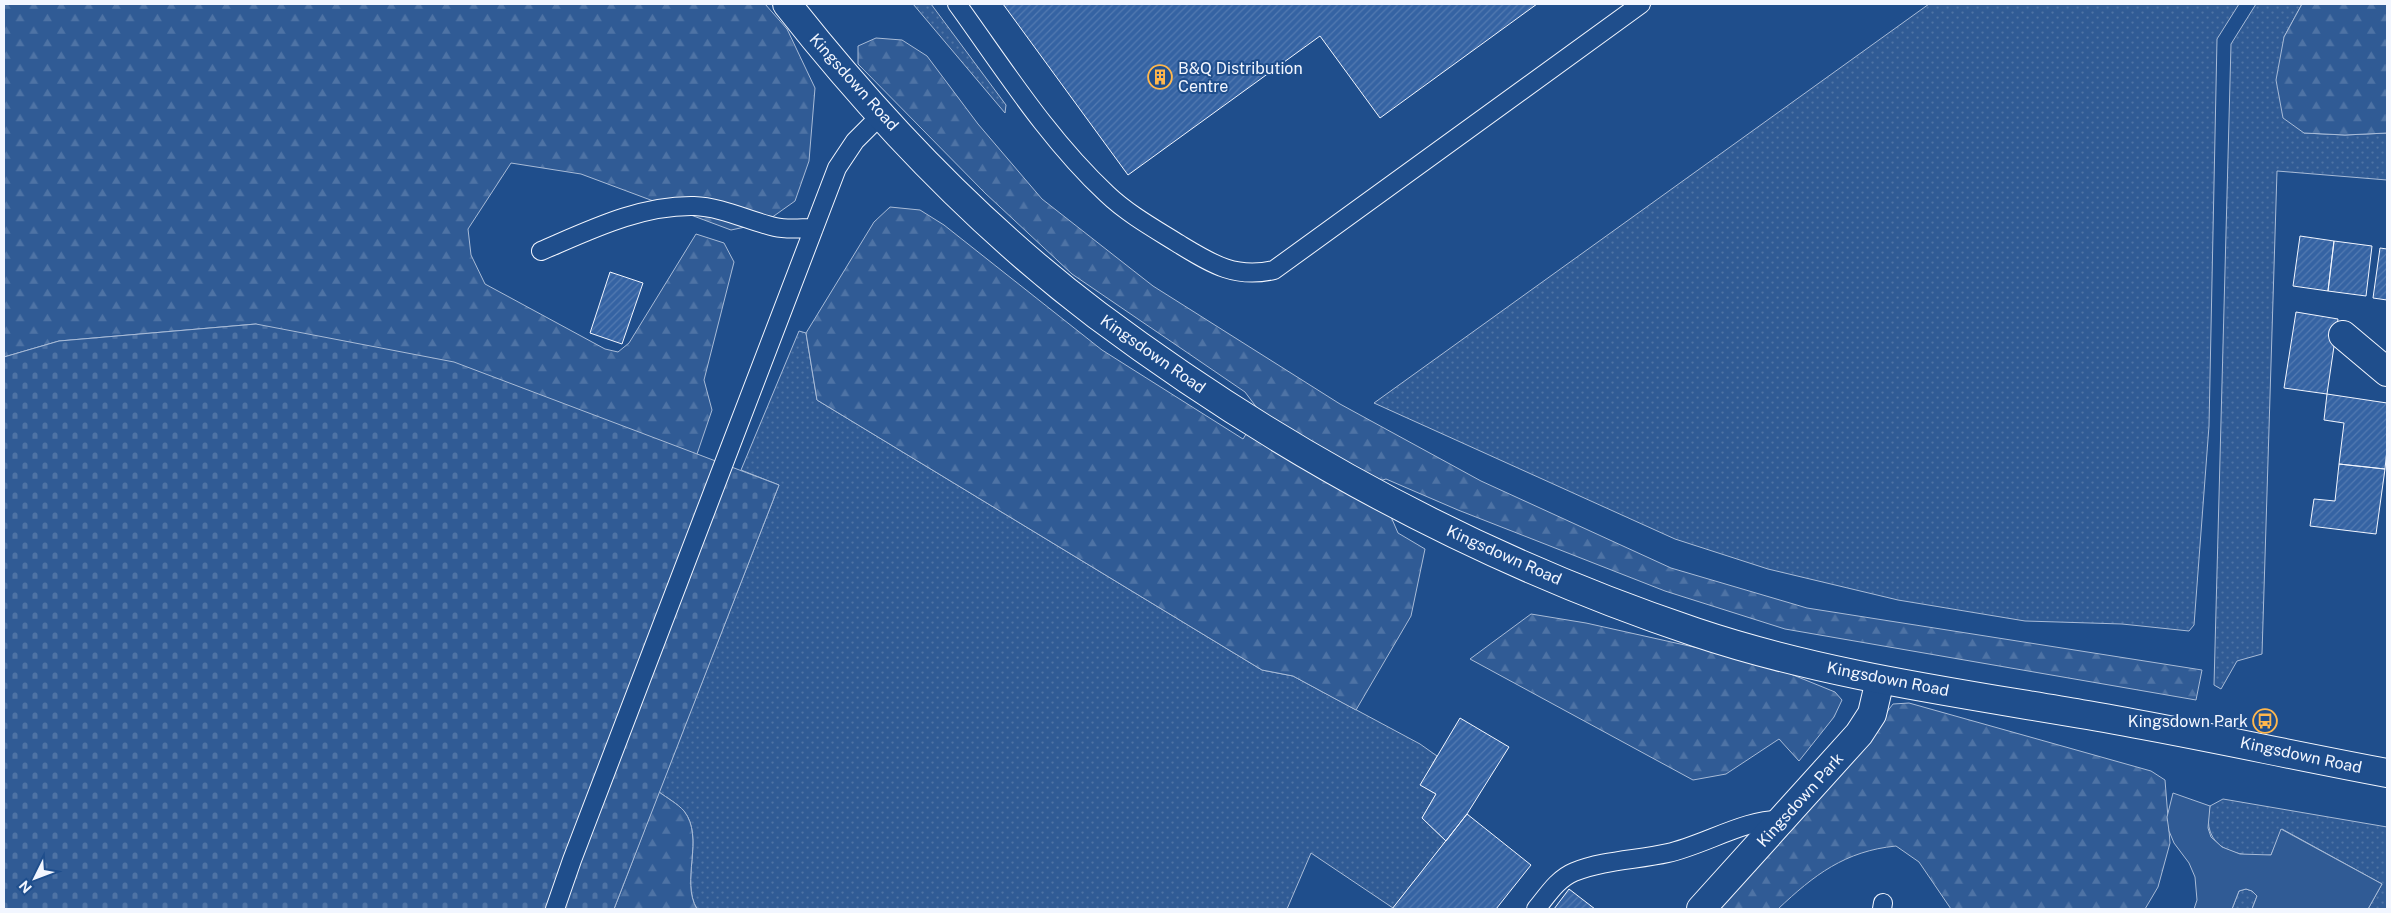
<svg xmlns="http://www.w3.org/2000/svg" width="2391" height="913" viewBox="0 0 2391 913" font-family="'Public Sans',sans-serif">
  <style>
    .grass { fill: url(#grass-dots); stroke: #a8bbd7 }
    .forest { fill: url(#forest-firs); stroke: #a8bbd7 }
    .cemetery { fill: url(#cemetery-stones); stroke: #a8bbd7 }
    .built { fill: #305b95; stroke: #a8bbd7 }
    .building { fill: url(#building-hatch); stroke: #f2f6ff }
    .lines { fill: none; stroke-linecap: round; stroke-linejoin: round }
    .service-casing { stroke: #f2f6ff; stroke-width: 20 }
    .minor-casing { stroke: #f2f6ff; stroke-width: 30 }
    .secondary-casing { stroke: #f2f6ff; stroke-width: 30 }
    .service { stroke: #1f4e8c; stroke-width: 18 }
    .minor { stroke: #1f4e8c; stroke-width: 28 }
    .secondary { stroke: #1f4e8c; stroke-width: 28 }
    .labels { text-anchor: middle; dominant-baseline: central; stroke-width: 4; stroke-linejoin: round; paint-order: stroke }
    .poi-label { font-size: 16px; fill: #f2f6ff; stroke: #1f4e8c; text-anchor: start }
    .street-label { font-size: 16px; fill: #f2f6ff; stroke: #1f4e8c }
  </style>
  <defs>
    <pattern id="grass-dots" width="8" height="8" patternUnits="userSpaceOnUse" patternTransform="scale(1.25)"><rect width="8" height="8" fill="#305b95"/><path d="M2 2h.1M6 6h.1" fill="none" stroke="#4e73a5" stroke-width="1.8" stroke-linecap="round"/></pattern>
    <pattern id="forest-firs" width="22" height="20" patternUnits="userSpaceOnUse" patternTransform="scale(1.25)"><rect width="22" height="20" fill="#305b95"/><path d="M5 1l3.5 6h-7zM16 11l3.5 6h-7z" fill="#4e73a5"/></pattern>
    <pattern id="cemetery-stones" width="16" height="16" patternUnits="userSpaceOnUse" patternTransform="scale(1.25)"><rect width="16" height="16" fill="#305b95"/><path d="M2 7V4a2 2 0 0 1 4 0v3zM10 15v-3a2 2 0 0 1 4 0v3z" fill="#4e73a5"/></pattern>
    <pattern id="building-hatch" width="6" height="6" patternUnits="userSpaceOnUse" patternTransform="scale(1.25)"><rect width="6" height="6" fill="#3563a3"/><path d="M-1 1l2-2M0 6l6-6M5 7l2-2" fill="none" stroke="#537ab1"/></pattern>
  </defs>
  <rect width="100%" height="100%" fill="#1f4e8c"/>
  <!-- grass -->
  <path class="grass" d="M913,4H931L1006,105L1005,113Z
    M1929,4H2239L2217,39L2209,426L2194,625L2189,631L2122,624L2025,621L1898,600L1768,569L1675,539L1374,403Z
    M2256,4H2302L2284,37L2304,133L2345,135L2387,133V180L2277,171L2262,654L2237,661L2221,689L2214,685L2231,44Z
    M799,331L806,333L817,400L1262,670L1293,676L1420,744L1437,756L1421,785L1436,794L1422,818L1446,841L1393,908L1311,853L1287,909H697C680,881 705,838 684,811C678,804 667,798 659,792L779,485L741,470Z
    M2223,799L2387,827V909H2368L2382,884L2282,829L2271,855C2236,858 2200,849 2210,806Z
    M2246,889L2252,891L2257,896L2252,909H2232L2239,891Z"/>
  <!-- forest -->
  <path class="forest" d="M4,4H765L787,29L815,88L809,161L795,201L764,223L731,230L581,174L511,163L468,229L471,255L485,284L605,349L618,352L629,343L696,234L724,243L734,262L704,380L712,410L679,507L256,324L59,341L4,357Z
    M2302,4H2387V133L2345,135L2304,133L2283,118L2276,80L2284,37Z
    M876,38L902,40L927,56L978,124L1042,199L1153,286L1340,404L1481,481L1671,568L1807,608L2202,670L2196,700L1785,629L1665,591L1458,510L1386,479L1376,482L1398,533L1425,549L1411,616L1356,710L1293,676L1262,670L817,400L806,333L874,222L890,207L920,210L944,225L1102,350L1243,439L1260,412L1245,392L1072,274L985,193L858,64V46Z
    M1531,614L1586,623L1761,662L1835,692L1842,700L1834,717L1799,761L1779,739L1726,774L1693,780L1470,659Z
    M1909,703L2151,771L2165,780L2170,843L2158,887L2145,909H1951L1919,862L1896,846C1845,851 1814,875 1778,909H1710L1880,721L1893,704Z
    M659,792C667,798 678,804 684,811C705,838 680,881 697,909H614Z"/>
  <!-- cemetery -->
  <path class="cemetery" d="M256,324L454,362L779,485L614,909H4V357L59,341Z"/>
  <!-- built -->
  <path class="built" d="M2173,793L2210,806L2208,828L2211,837L2222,847L2240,854L2271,855L2281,829L2382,884L2368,909H2252L2257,896L2252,891L2246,889L2239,891L2232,909H2194L2197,900L2195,877L2189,863L2174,843L2169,831L2167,817Z"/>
  <!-- building -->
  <path class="building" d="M1003,4H1537L1380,118L1320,36L1128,175Z
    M2300,236L2334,241L2328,291L2293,286Z
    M2334,241L2372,246L2366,296L2328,291Z
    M2380,248L2387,249V300L2373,298Z
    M610,272L643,283L622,344L590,333Z
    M2296,312L2338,319L2327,394L2284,388Z
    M2327,394L2387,403V449L2385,469L2339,464L2344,423L2324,420Z
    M2339,464L2385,469L2376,534L2310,526L2314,499L2335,501Z
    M1460,718L1509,747L1467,814L1446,841L1422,818L1436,794L1420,785Z
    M1467,814L1531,865L1496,909H1392Z
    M1569,889L1595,909H1554Z"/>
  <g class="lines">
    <!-- service casing -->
    <g class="service-casing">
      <path id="service" d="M957,4C1004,69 1048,139 1107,194C1128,214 1155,229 1179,244C1212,264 1235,279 1274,270L1641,4
        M541,251C590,230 640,205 694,206C722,207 749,221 775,227C787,230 801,228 814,228
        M555,909L572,860L837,168L855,141L882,114
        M1536,909C1547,896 1557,879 1574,872C1604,860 1637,860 1668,853C1704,845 1747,818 1782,820
        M1882,909L1883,903"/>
    </g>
    <!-- minor casing -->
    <g class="minor-casing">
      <path id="minor" d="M2343,335L2387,372
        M1701,909L1859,734L1872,714L1880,680"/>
    </g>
    <!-- secondary casing -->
    <g class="secondary-casing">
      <path id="secondary" d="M787,4C876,117 982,228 1097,315C1279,451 1480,560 1695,632C1820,674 1952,692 2081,714C2183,731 2285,754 2387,773"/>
    </g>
    <!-- service -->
    <use href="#service" class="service"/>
    <!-- minor -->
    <use href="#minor" class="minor"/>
    <!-- secondary -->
    <use href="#secondary" class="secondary"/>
  </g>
  <!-- icons -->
  <defs>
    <g id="building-ring" transform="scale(1.25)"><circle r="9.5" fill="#1f4e8c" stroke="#ffb74d" stroke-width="1.5"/><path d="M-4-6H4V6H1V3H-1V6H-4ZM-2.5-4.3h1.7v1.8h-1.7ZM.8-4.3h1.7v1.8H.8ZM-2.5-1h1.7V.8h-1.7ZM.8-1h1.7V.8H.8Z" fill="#ffb74d"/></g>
    <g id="bus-ring" transform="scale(1.25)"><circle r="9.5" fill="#1f4e8c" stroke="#ffb74d" stroke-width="1.5"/><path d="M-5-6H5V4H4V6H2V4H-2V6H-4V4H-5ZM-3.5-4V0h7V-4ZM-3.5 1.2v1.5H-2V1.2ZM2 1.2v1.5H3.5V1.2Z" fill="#ffb74d"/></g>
  </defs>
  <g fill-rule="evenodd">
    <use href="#building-ring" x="1160" y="77"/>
    <use href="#bus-ring" x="2265" y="721"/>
  </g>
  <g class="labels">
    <!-- poi labels -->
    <g class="poi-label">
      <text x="1178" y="68">B&amp;Q Distribution<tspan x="1178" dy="18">Centre</tspan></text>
      <text x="2248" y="721" text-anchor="end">Kingsdown Park</text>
    </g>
    <!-- street labels -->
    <g class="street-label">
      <text transform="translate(854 82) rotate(48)">Kingsdown Road</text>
      <text transform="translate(1153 354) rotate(35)">Kingsdown Road</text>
      <text transform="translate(1504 555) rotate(24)">Kingsdown Road</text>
      <text transform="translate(1888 679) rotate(11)">Kingsdown Road</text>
      <text transform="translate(2301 755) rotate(12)">Kingsdown Road</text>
      <text transform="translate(1800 800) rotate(-48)">Kingsdown Park</text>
    </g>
  </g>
  <!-- border -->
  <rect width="2391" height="913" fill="none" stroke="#f2f6ff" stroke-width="10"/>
  <!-- north arrow -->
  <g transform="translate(35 878) rotate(228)" stroke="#1f4e8c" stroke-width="4" paint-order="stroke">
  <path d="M0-4L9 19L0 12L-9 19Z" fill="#f2f6ff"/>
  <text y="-8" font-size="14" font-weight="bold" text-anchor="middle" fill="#f2f6ff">N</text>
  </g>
</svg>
